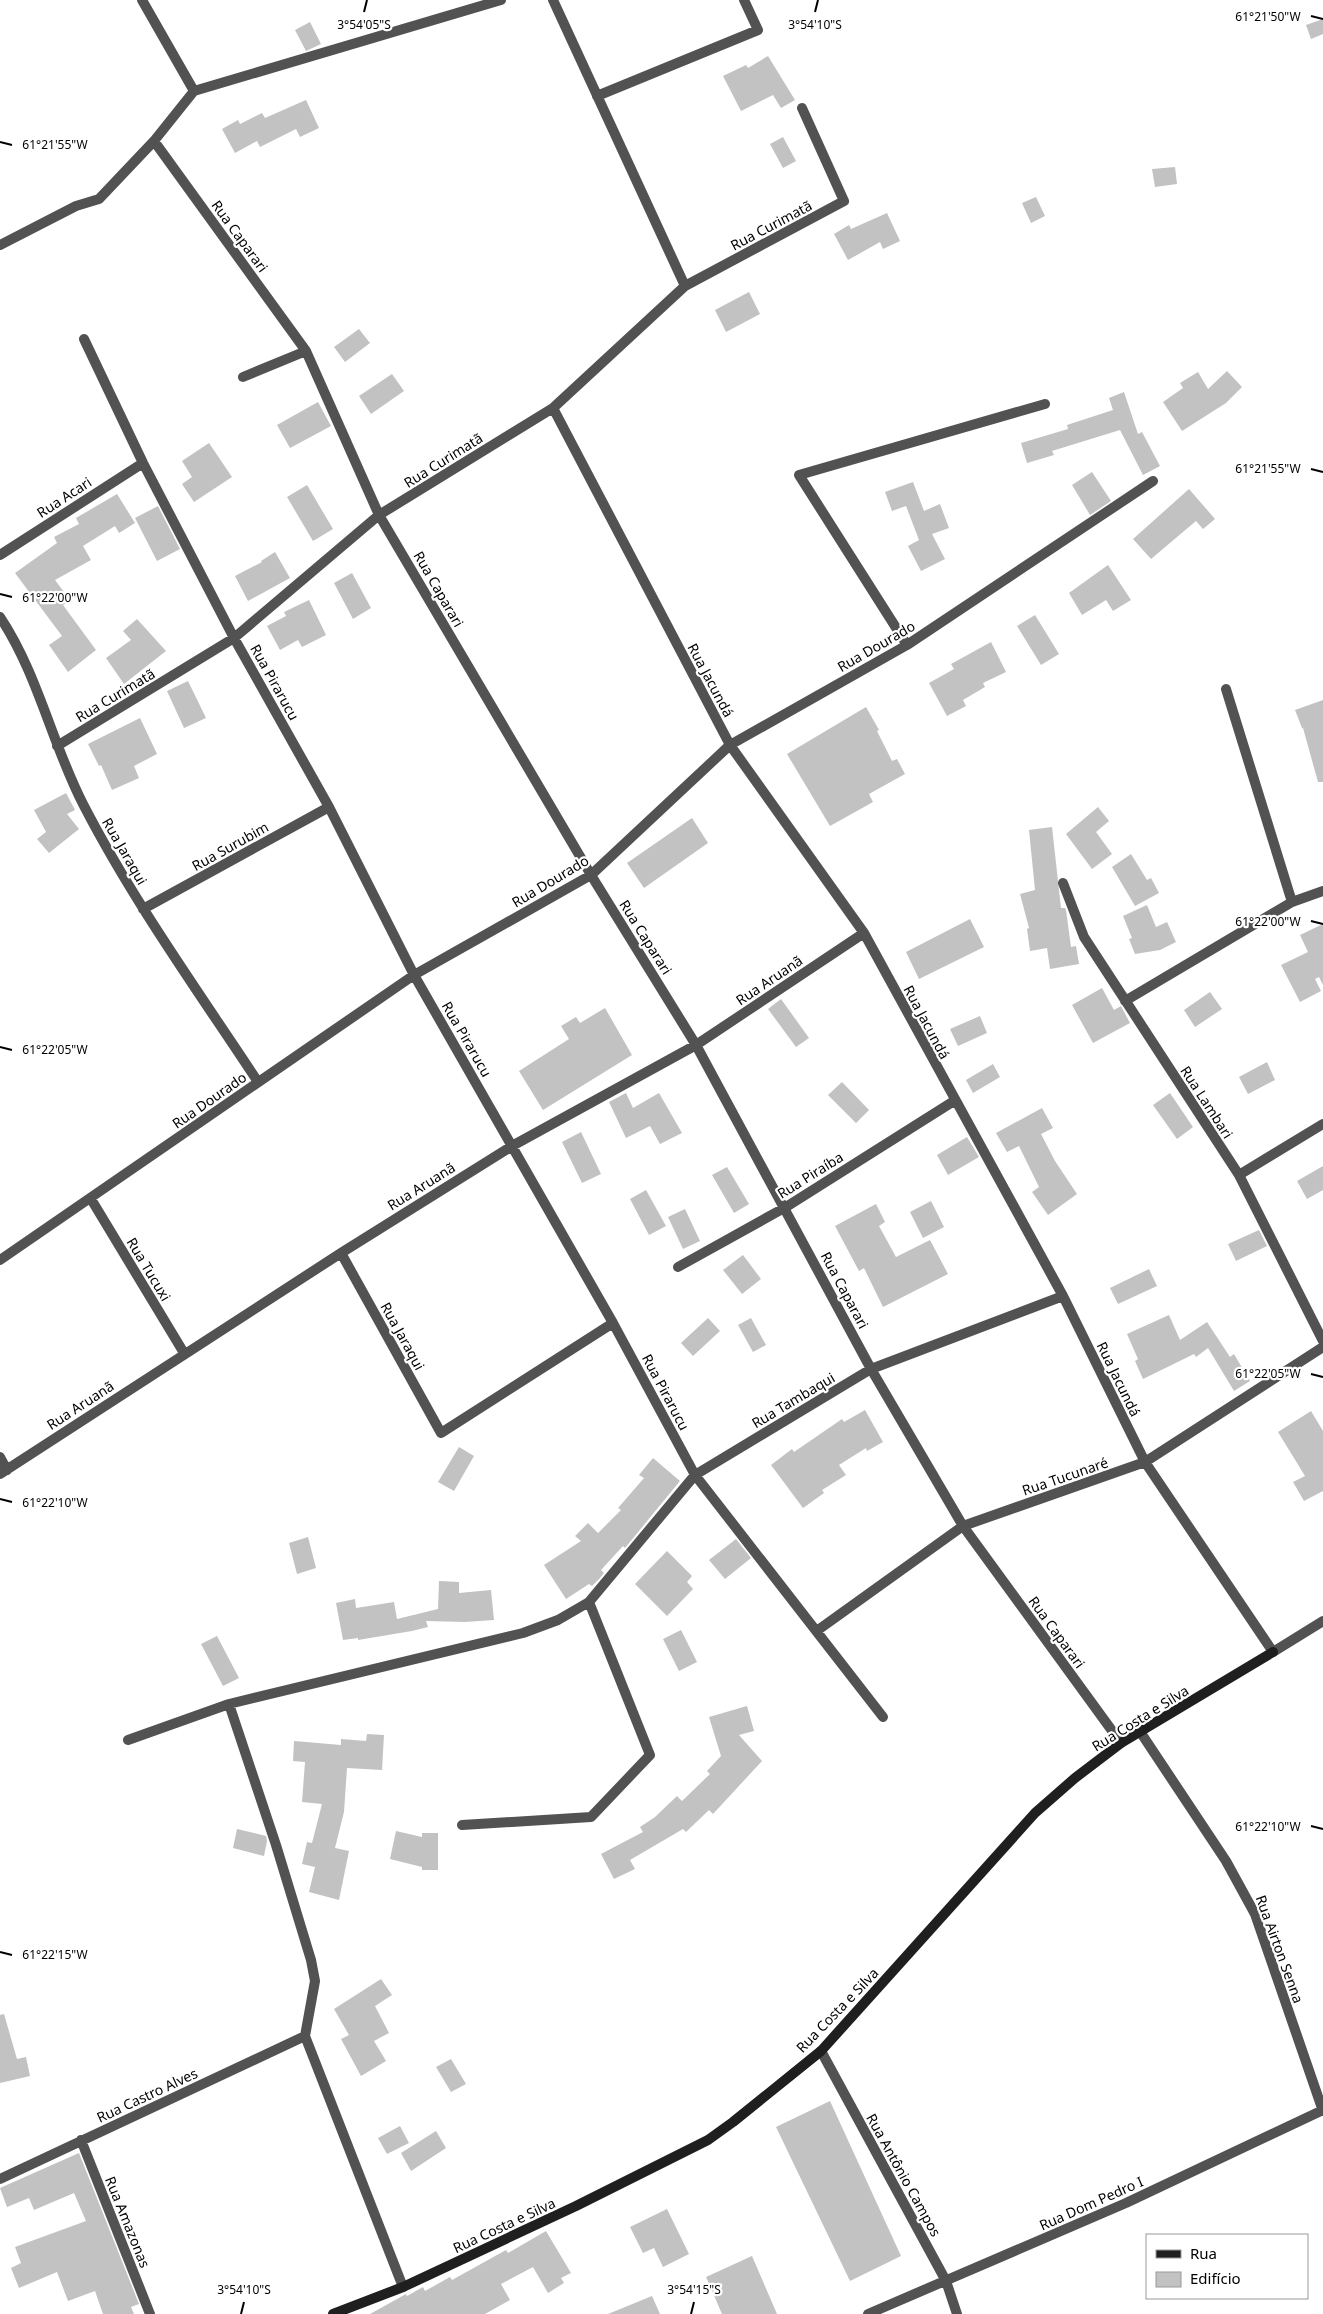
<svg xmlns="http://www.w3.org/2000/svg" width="1323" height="2314" viewBox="0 0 1323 2314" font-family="'Noto Sans',sans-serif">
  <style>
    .building { fill: #c2c2c2 }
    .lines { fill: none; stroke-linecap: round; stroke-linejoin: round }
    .street { stroke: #525252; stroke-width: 10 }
    .secondary { stroke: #1f1f1f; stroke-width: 10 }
    .ticks { fill: none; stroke: #000; stroke-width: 2 }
    .labels { text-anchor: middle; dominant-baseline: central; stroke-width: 4.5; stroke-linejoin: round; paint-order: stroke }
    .street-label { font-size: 14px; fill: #000; stroke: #fff }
    .ticks-label { font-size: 12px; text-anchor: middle; fill: #000; stroke: #fff; stroke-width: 4.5; stroke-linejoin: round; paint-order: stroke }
  </style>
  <rect width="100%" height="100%" fill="#fff"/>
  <!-- building -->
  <path class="building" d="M1323,19V34L1311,39L1306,25Z
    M310,22L321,44L306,51L295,30Z
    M768,56L795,100L781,108L773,95L741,111L723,76L746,65L748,68Z
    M306,100L319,128L300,137L296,129L260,147L257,141L235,153L222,129L238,120L240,124L262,113L265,118Z
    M783,137L796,161L783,168L770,144Z
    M1175,167L1177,184L1155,187L1152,169Z
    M1036,197L1045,216L1031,223L1022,203Z
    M887,213L900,241L883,249L880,242L848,260L834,234L849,225L851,229Z
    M749,292L760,314L726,332L715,310Z
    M359,329L370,343L345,362L334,347Z
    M1227,371L1242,387L1226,403L1182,431L1163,402L1183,388L1180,383L1198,372L1208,389Z
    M392,374L404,391L371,414L359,396Z
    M1124,392L1138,434L1142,432L1160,466L1143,475L1120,430L1052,451L1054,455L1027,463L1021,443L1068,429L1067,425L1113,410L1109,398Z
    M318,402L331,426L290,448L277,425Z
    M209,443L232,477L194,502L182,484L192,477L182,461Z
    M1092,472L1111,501L1090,515L1072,485Z
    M913,482L924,511L940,504L949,528L932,534L945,559L921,571L908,546L919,540L906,506L892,511L885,492Z
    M307,485L333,529L313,541L287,497Z
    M1189,489L1215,519L1203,529L1196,521L1151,559L1133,539Z
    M117,494L135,523L119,533L115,526L83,546L91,560L55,580L70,600L63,605L96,650L68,672L49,645L62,636L15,573L57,543L54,537L79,524L76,518Z
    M158,506L180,549L157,561L135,518Z
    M275,552L290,578L248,601L235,576L262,562L261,561Z
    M1108,565L1131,600L1113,611L1106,600L1082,615L1069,593Z
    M352,573L371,608L353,619L334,583Z
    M309,600L326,635L302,647L298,640L280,650L267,626L286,616L284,612Z
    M1035,615L1059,654L1041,665L1017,626Z
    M137,619L166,651L124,684L106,658L131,640L123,631Z
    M991,642L1006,672L983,683L985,687L963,700L966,706L947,716L929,683L954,669L951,664Z
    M188,681L206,718L184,728L167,691Z
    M1323,700V782H1318L1303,728H1302L1295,710Z
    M866,707L879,730L877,731L892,761L897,759L905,774L869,794L873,802L830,826L787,754Z
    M140,718L157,754L134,766L139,778L112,790L101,765L99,766L88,744Z
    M66,793L75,810L67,814L79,829L49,853L37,839L46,832L34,810Z
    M1098,807L1109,821L1096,832L1112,854L1092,869L1066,834Z
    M692,818L708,843L644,888L627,863Z
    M1052,827L1061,908H1065L1066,910L1071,947L1076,946L1079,964L1050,969L1047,948L1030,951L1027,929L1029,928L1020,894L1035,890L1029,830Z
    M1131,854L1147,880L1151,878L1159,893L1135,906L1112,867Z
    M1147,905L1156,927L1167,922L1176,942L1160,950L1135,954L1129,939L1132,938L1123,916Z
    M970,919L984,947L919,979L906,952Z
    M1323,924V985L1319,977L1315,979L1321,991L1300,1002L1281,965L1308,952L1300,935Z
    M1102,988L1114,1010L1121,1006L1130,1023L1093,1043L1072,1005Z
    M1210,992L1222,1009L1195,1027L1184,1010Z
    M781,999L809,1038L796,1047L768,1009Z
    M605,1008L632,1055L543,1110L519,1071L569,1039L561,1026L576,1017L580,1023Z
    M980,1016L987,1033L958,1046L950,1029Z
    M1267,1062L1275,1080L1248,1094L1239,1077Z
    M993,1064L1000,1077L973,1093L966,1080Z
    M842,1082L869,1110L856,1123L828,1095Z
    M626,1093L633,1108L659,1093L682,1133L660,1144L650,1126L626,1138L609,1102Z
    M1170,1093L1193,1127L1177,1139L1153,1105Z
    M1042,1108L1053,1128L1041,1134L1055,1161L1077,1194L1048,1215L1032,1192L1039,1187L1019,1146L1007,1152L996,1133Z
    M581,1132L601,1174L582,1183L562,1142Z
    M967,1137L979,1157L948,1175L937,1155Z
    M1323,1166V1190L1307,1199L1297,1181Z
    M727,1167L749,1204L734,1213L712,1175Z
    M646,1190L666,1226L649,1235L630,1199Z
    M931,1201L944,1227L923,1238L910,1212Z
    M876,1204L885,1222L879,1226L896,1257L930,1240L948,1274L883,1307L864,1268L859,1271L835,1226Z
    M685,1209L700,1241L683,1249L668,1217Z
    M1259,1230L1267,1246L1236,1261L1228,1244Z
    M743,1255L761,1279L742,1294L723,1270Z
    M1149,1269L1157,1286L1118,1304L1110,1288Z
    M1169,1315L1180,1340L1207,1322L1230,1357L1234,1354L1250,1381L1234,1391L1208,1348L1196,1357L1194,1354L1143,1379L1135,1361L1138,1359L1127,1334Z
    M708,1318L720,1331L693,1356L681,1343Z
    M751,1318L766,1345L753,1352L738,1325Z
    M865,1410L883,1442L867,1451L866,1448L839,1465L846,1475L822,1490L824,1493L803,1508L771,1465L792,1449L794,1452L842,1419L844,1422Z
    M1311,1411L1323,1431V1491L1304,1501L1293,1482L1305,1476L1278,1432Z
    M459,1447L474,1456L454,1491L438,1482Z
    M653,1458L680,1481L625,1548L623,1546L601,1570L604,1573L600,1578L592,1586L589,1584L566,1599L544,1565L581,1541L575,1536L588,1523L598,1533L621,1510L618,1508L644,1478L639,1475Z
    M308,1537L316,1568L297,1574L289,1543Z
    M736,1539L751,1558L725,1579L709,1560Z
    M667,1551L692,1576L687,1582L693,1589L667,1616L635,1584Z
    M439,1581L459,1582V1593L491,1590L494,1620L465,1622L426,1621L428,1627L412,1631L358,1640V1638L343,1640L336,1603L355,1599L356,1608L394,1602L397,1619L438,1609Z
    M681,1630L697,1662L679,1671L663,1639Z
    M217,1636L239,1678L223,1686L201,1644Z
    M747,1706L754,1731L739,1735L762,1761L713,1814L709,1810L686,1832L683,1829L630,1860L635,1869L614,1879L601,1854L643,1832L640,1827L655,1817L677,1796L682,1801L710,1774L707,1771L721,1756L709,1717Z
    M367,1734L384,1735L382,1770L347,1768L344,1812L335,1848L349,1851L339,1900L309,1892L315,1867L302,1864L307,1842L312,1843L322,1804L302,1802L305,1762L293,1761L294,1741L341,1745V1739L366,1741Z
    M237,1829L266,1836L267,1841L264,1856L233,1848Z
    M396,1831L422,1837V1833H438V1870H422V1867L390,1859Z
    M381,1979L392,1995L375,2006L389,2033L374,2041L386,2061L361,2076L341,2039L349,2035L334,2009Z
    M4,2014L17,2059L26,2057L30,2076L0,2083V2015Z
    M451,2059L466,2084L451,2092L436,2067Z
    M830,2101L901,2256L850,2281L776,2127Z
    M400,2126L409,2143L387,2154L378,2138Z
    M436,2131L446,2148L411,2171L401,2153Z
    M79,2153L139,2304L131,2307L134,2314H103L95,2291L68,2301L57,2272L19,2288L11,2268L21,2263L15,2247L86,2221L74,2193L34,2210L29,2198L7,2207L0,2188Z
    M667,2209L689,2254L663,2267L654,2248L643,2253L630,2227Z
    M546,2231L571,2273L561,2278L564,2283L548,2293L533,2267L501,2284L510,2300L485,2314H370L406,2294L407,2296L423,2287L425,2291L450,2277L452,2280L506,2250L508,2253Z
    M752,2256L777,2314H722L706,2277Z
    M652,2296L660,2314H608Z"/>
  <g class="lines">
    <!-- street -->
    <path class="street" d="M142,0L194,91
      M553,0L685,286
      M597,96L758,30L744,0
      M154,141L306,351L379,515L591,875L696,1045L871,1369L963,1526L1121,1743
      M0,245L76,206L99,199L154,141L194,91L501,0
      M84,339L143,463L234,638L329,807L414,975L613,1323L695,1475L883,1717
      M243,377L306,351
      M553,408L730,745L864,933L1063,1296L1145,1462L1273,1652L1323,1621
      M0,555L143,463
      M0,617C38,674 52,744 83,804C133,901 198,991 258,1082
      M907,645L799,475L1045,404
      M1226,689L1292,902
      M57,746L234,638L379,515L553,408L685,286L844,201L802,108
      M1063,883L1084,937L1239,1175L1323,1341
      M143,909L329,807
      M1125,1001L1292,902L1323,891
      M1239,1175L1323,1124
      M91,1199L184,1353
      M341,1253L441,1433L613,1323
      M0,1260L414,975L591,875L730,745L907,645L1153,481
      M678,1267L786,1207L954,1101
      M0,1457L7,1470
      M0,1474L341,1253L512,1146L696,1045L864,933
      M818,1630L963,1526L1145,1462L1323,1347
      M229,1704L276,1845L311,1960L315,1981L305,2036L403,2287
      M1141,1733L1226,1861L1255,1914L1323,2111
      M128,1740L229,1704L523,1633L558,1620L589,1602L695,1475L871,1369L1063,1296
      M462,1825L591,1817L650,1755L589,1602
      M821,2051L946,2281L957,2314
      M81,2140L150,2314
      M0,2179L305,2036
      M868,2314L1126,2203L1323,2110"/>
    <!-- secondary -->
    <path class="secondary" d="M333,2314L403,2287L576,2206L708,2140L733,2122L821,2051L1035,1813L1075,1778L1121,1743L1273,1652"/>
  </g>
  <!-- ticks -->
  <path class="ticks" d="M364,12L367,0M815,12L818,0M1311,16L1323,19M0,142L12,145M1311,469L1323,472M0,594L12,597M1311,921L1323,924M0,1047L12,1050M1311,1374L1323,1377M0,1499L12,1502M1311,1826L1323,1829M0,1952L12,1955M241,2314L244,2302M691,2314L694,2302"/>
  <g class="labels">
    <!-- street labels -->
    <g class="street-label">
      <text transform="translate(771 225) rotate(-28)">Rua Curimatã</text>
      <text transform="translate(240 236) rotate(54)">Rua Caparari</text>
      <text transform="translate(443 460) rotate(-32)">Rua Curimatã</text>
      <text transform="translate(64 497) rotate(-33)">Rua Acari</text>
      <text transform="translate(439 589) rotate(60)">Rua Caparari</text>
      <text transform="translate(876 646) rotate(-30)">Rua Dourado</text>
      <text transform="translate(711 680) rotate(62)">Rua Jacundá</text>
      <text transform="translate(275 682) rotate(61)">Rua Pirarucu</text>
      <text transform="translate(115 695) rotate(-31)">Rua Curimatã</text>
      <text transform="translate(230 846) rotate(-29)">Rua Surubim</text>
      <text transform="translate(125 851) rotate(60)">Rua Jaraqui</text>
      <text transform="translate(550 881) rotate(-31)">Rua Dourado</text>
      <text transform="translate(646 937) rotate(58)">Rua Caparari</text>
      <text transform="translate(769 980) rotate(-34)">Rua Aruanã</text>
      <text transform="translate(927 1022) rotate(62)">Rua Jacundá</text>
      <text transform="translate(467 1039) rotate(60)">Rua Pirarucu</text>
      <text transform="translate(209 1100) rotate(-35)">Rua Dourado</text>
      <text transform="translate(1207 1102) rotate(57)">Rua Lambari</text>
      <text transform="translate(810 1175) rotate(-32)">Rua Piraíba</text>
      <text transform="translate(421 1186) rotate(-32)">Rua Aruanã</text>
      <text transform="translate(149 1269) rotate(59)">Rua Tucuxi</text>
      <text transform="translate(845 1290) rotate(62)">Rua Caparari</text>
      <text transform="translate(403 1336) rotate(61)">Rua Jaraqui</text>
      <text transform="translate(1119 1379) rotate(64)">Rua Jacundá</text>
      <text transform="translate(666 1392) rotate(62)">Rua Pirarucu</text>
      <text transform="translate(793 1400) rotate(-31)">Rua Tambaqui</text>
      <text transform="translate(80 1405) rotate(-33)">Rua Aruanã</text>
      <text transform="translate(1065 1476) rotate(-19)">Rua Tucunaré</text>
      <text transform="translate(1057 1632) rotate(54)">Rua Caparari</text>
      <text transform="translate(1140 1718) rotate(-32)">Rua Costa e Silva</text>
      <text transform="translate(1280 1949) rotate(70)">Rua Airton Senna</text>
      <text transform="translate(837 2010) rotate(-46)">Rua Costa e Silva</text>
      <text transform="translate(147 2095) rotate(-25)">Rua Castro Alves</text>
      <text transform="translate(904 2175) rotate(61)">Rua Antônio Campos</text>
      <text transform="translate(1091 2203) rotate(-24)">Rua Dom Pedro I</text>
      <text transform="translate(128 2222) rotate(68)">Rua Amazonas</text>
      <text transform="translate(504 2225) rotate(-25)">Rua Costa e Silva</text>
    </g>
  </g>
  <g class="ticks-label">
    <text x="1268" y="21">61°21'50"W</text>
    <text x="364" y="29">3°54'05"S</text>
    <text x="815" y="29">3°54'10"S</text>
    <text x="55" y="149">61°21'55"W</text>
    <text x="1268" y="473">61°21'55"W</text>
    <text x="55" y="602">61°22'00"W</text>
    <text x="1268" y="926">61°22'00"W</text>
    <text x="55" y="1054">61°22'05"W</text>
    <text x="1268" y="1378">61°22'05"W</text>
    <text x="55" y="1507">61°22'10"W</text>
    <text x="1268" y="1831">61°22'10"W</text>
    <text x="55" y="1959">61°22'15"W</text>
    <text x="244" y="2294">3°54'10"S</text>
    <text x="694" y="2294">3°54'15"S</text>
  </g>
  <!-- legend -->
  <rect x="1146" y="2234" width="162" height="65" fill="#ffffff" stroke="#999999"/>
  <rect x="1156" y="2250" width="25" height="8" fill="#1f1f1f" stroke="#999999"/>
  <text x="1190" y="2259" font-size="15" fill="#000000">Rua</text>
  <rect x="1156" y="2272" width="25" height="15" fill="#c2c2c2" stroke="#999999"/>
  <text x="1190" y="2284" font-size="15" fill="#000000">Edifício</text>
</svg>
